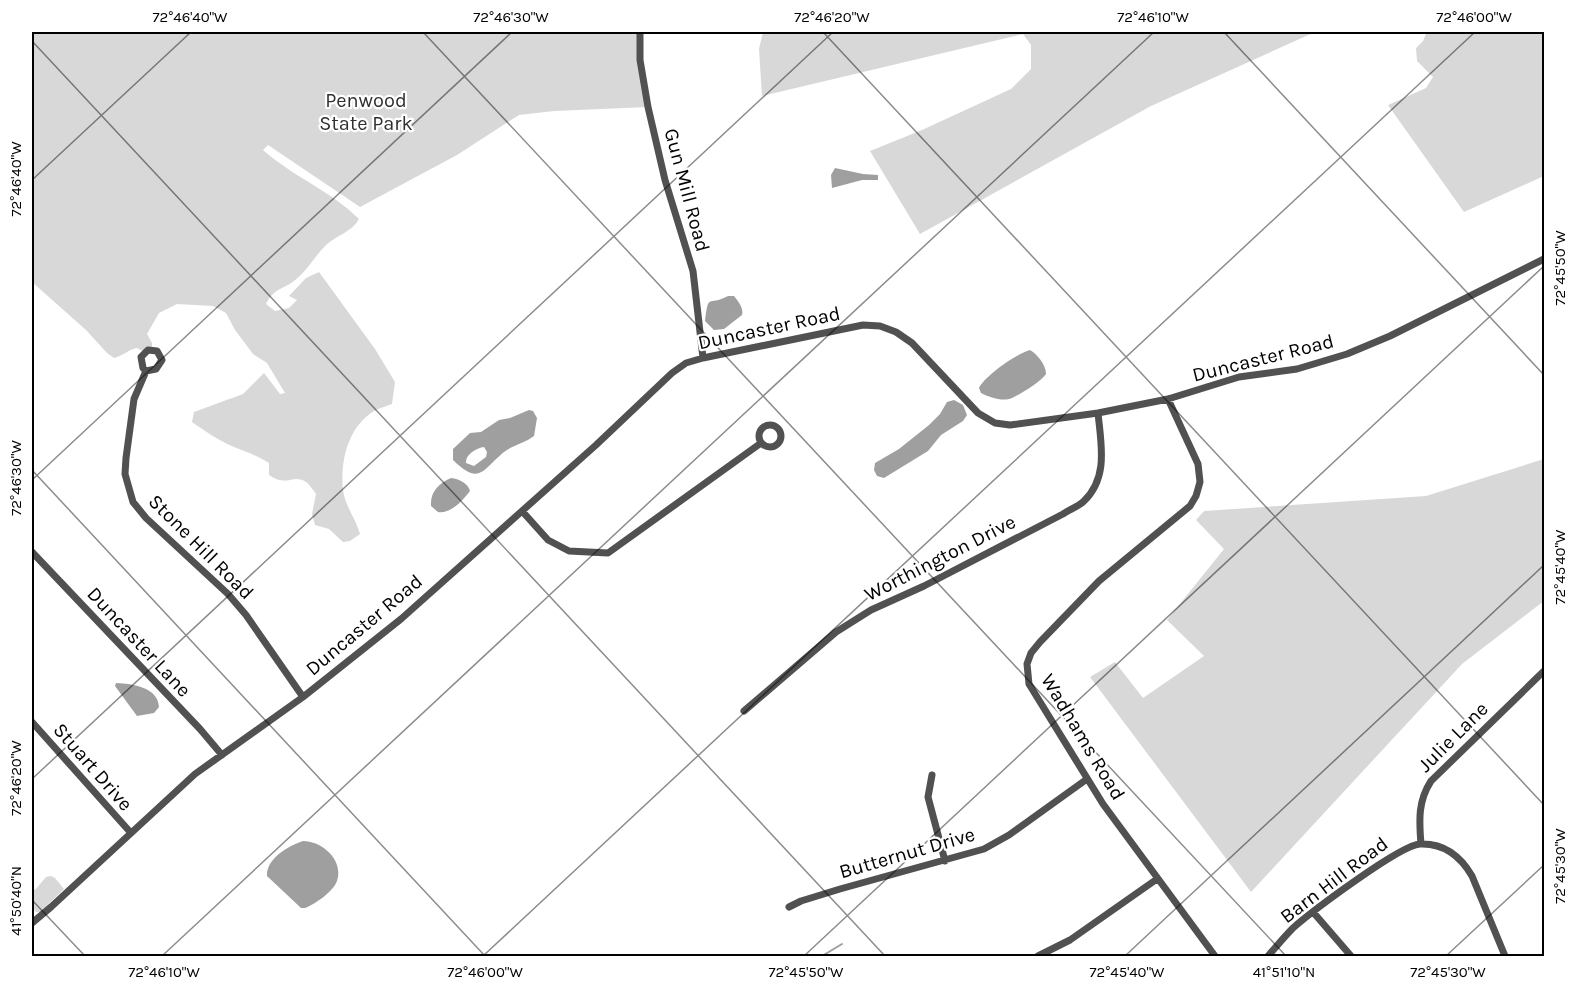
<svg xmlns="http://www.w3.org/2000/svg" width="1576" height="988" viewBox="0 0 1576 988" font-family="Karla,sans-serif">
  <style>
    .green { fill: #d8d8d8 }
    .water { fill: #9f9f9f; fill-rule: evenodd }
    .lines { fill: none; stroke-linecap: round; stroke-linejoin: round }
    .stream { stroke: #9f9f9f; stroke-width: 2 }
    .minor { stroke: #515151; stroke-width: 7 }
    .ticks { fill: none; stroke: #000; stroke-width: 1.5; stroke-opacity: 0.45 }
    .labels { text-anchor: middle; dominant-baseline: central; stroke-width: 4.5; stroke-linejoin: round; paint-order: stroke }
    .park-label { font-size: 20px; fill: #2f2f2f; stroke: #fff }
    .street-label { font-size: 20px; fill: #000; stroke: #fff }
    .neatline { fill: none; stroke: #000; stroke-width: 2 }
    .ticks-label { font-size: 15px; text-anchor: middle; fill: #000 }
  </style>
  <rect width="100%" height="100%" fill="#fff"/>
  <!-- green -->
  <path class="green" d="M32,32H640L648,107L554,111L519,115L457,155L360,207L268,145L263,150C292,176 331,191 359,219C352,232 337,235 326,245C315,256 307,271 294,281C282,290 274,288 266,304L275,311L289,308L297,300L289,296L306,278L319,272L375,349L395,382L392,404C387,406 379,408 374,411C348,427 340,461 343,490C345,506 356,519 360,534L350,541L343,542L329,529L315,525L312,514L316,494C313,490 310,485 306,482C293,473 288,488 269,475V463C258,456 247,452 234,447C219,441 205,431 192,422L194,412L243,394L264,373L280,394L285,393L267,363L253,354L235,330L226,313L213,306L177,304L159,313L147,334L152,343V350L144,352L137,348C129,349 123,356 114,358L107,353L86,330L32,282Z
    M763,32H1315L1151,106L920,234L870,151L922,130L1011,89L1031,69V45L1023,34L762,96L759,49Z
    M1427,32H1544V176L1464,212L1388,105L1426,88L1433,77L1417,61L1416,48L1423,41Z
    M1544,459V601L1462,664L1251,892L1090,677L1115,662L1143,698L1204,656L1167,620L1224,549L1196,520L1204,511L1426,496Z
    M51,876L55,878L64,889L40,912H36L32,907V890L33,888L35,890L46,877Z"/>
  <!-- water -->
  <path class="water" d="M835,168L863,174L878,175V180H862L832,188L831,175Z
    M728,296H734C738,301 744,308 742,315L724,329L714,330L705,321C709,292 707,307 728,296Z
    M1030,350C1038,355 1046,365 1046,374C1041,382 1018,396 1009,399C1000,401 989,397 981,393L979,388C985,376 1016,354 1030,350Z
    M954,400L963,405L967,415L963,421L941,435L928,451L884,478L877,476L874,470L875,463L899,449L929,425L940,414L947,402Z
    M529,410L533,411L537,418L534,436C525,443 513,445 504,452C482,470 480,486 453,460V449L470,433L481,432L499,420L510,418ZM484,447L487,452L486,457L474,466L466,463C465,455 476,448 484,447Z
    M451,478C459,479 468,483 470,491C463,500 451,514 438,512L431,506C430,492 439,483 451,478Z
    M116,683C133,684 158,687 159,707L154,713L137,716L115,686Z
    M303,841C322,841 344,860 337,881C333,892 315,904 305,908H301L267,876C266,859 288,846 303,841Z"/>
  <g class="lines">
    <!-- stream -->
    <path class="stream" d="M822,956L842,944"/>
    <!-- minor -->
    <path class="minor" d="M640,32V60L648,107L665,180L693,271L703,358
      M146,371L143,368L141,357L148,350L157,351L162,360L156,369L146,371L134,399L126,458L125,474L133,502L146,518L228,594L246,615L303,697
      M1168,399L1198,464L1200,482L1196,496L1190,506L1099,581L1040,642L1031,653L1027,664L1029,684L1103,804L1215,956
      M759 436a11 11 0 1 1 22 0a11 11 0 1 1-22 0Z
      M522,511L548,540L569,551L608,553L761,443
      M32,552L200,729L222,755
      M744,711L836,632L871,610L924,586L1063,514C1069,510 1077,507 1083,502C1109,478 1101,444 1098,413
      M32,722L131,833
      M932,775L928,797L945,861
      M1421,844C1419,820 1418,801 1431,781L1544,671
      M789,907L801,901L840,889L984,849L1009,835L1087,779
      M1313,912L1351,956
      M32,923L51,907L195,774L303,697L401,619L596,445L672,373L686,363L703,358L863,325L880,326L896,332L912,343L978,413L995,423L1010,425L1098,413L1168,399L1239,377L1297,369L1347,354L1390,336L1544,259
      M1038,956L1070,940L1157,879
      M1268,956C1276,947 1284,937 1293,928C1311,912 1400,845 1420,844C1444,843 1461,857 1472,876L1505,956"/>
  </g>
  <!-- ticks -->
  <path class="ticks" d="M423,32L1286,956M823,32L1544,805M1224,32L1544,375M32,41L885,956M32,180L191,32M32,470L485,956M32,480L512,32M32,779L833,32M32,900L85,956M162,956L1154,32M483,956L1475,32M804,956L1544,266M1125,956L1544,565M1446,956L1544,865"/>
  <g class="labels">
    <!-- park labels -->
    <g class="park-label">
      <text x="366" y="100">Penwood<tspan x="366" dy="23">State Park</tspan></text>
    </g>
    <!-- street labels -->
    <g class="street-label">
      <text transform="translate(687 190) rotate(75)">Gun Mill Road</text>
      <text transform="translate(769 328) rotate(-12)">Duncaster Road</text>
      <text transform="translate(1263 358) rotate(-14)">Duncaster Road</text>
      <text transform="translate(201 547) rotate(45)">Stone Hill Road</text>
      <text transform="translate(940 558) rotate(-27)">Worthington Drive</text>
      <text transform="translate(364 625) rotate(-40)">Duncaster Road</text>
      <text transform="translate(139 642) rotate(47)">Duncaster Lane</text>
      <text transform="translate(1083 737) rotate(59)">Wadhams Road</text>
      <text transform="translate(1453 737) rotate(-45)">Julie Lane</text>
      <text transform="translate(93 767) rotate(49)">Stuart Drive</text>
      <text transform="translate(907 853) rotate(-16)">Butternut Drive</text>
      <text transform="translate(1334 880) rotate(-37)">Barn Hill Road</text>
    </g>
  </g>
  <!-- border -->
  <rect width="1576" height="988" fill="none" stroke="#ffffff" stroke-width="66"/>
  <rect x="33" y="33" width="1510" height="922" class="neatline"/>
  <g class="ticks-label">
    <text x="190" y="22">72°46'40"W</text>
    <text x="511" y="22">72°46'30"W</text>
    <text x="832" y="22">72°46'20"W</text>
    <text x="1153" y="22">72°46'10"W</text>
    <text x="1474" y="22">72°46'00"W</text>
    <text transform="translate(16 179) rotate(-90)" y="5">72°46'40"W</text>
    <text transform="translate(1560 268) rotate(-90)" y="5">72°45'50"W</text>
    <text transform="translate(16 478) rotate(-90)" y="5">72°46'30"W</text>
    <text transform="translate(1560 567) rotate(-90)" y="5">72°45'40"W</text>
    <text transform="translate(16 778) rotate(-90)" y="5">72°46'20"W</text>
    <text transform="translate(1560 866) rotate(-90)" y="5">72°45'30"W</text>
    <text transform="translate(16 901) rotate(-90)" y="5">41°50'40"N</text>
    <text x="164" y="977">72°46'10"W</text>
    <text x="485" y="977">72°46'00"W</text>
    <text x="806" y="977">72°45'50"W</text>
    <text x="1127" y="977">72°45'40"W</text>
    <text x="1284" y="977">41°51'10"N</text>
    <text x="1448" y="977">72°45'30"W</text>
  </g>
</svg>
